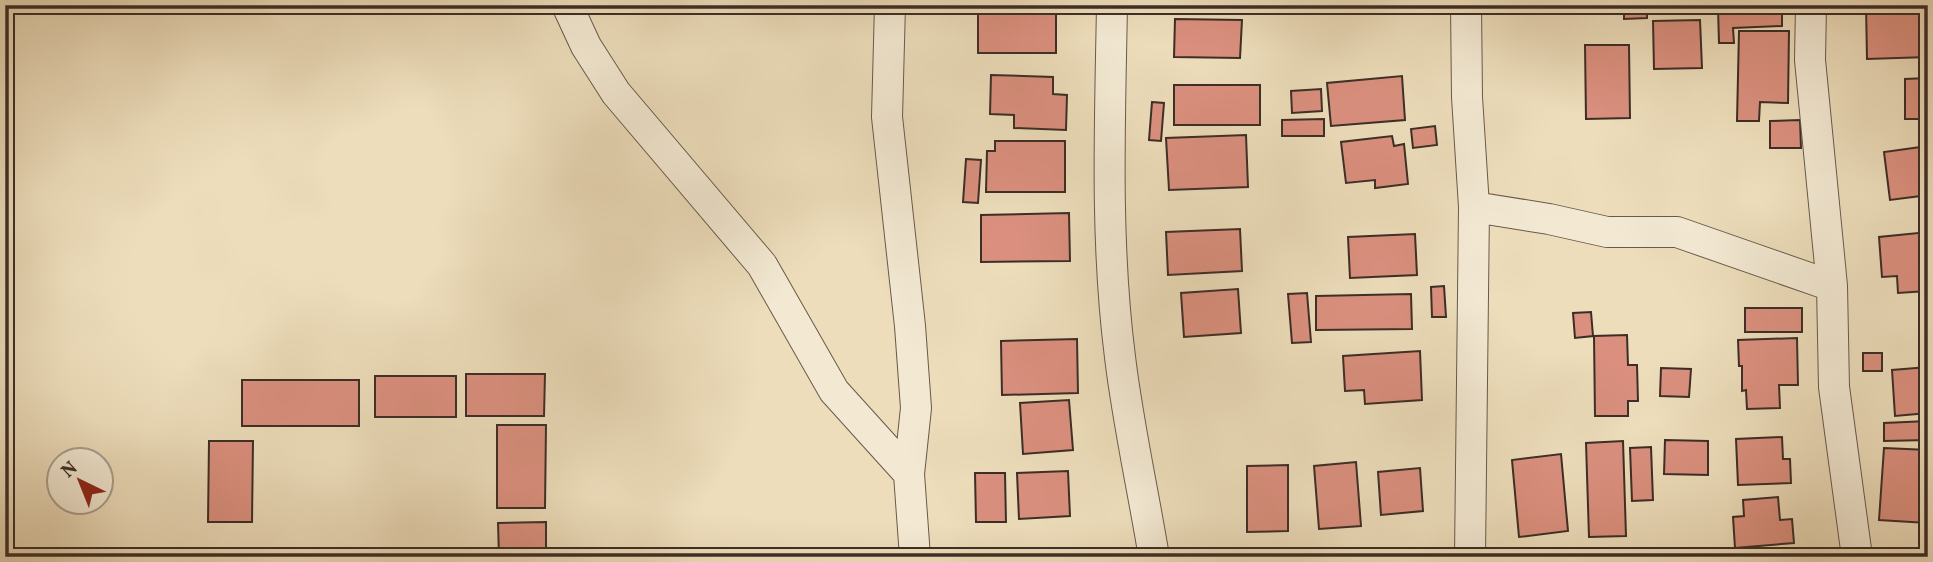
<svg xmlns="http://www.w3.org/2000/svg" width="1933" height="562" viewBox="0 0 1933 562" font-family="Vollkorn,serif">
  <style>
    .building { fill: #db907f; stroke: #3c2e26; stroke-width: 2 }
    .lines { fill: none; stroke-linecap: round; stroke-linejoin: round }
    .minor-casing { stroke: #685a4b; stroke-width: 32 }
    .minor { stroke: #f3e9d3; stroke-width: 30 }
  </style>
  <rect width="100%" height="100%" fill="#edddbb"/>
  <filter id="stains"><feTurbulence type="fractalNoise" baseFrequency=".00286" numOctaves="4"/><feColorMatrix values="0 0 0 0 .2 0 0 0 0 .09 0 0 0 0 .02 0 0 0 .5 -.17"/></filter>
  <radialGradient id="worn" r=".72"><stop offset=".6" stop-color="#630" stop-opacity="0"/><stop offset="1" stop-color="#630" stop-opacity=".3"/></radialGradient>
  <!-- building -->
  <path class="building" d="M1056,5V53H978V6Z
    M1523,5H1576L1577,11L1523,14Z
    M1624,5H1690V9L1647,12V18L1624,19Z
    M1866,5H1928V57L1867,59Z
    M1782,6V26L1733,28L1734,43H1719L1718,8Z
    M1175,19L1242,20L1240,58L1174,57Z
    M1700,20L1702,68L1654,69L1653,21Z
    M1739,31H1789L1788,103L1760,102L1759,121H1737Z
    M1585,45H1629L1630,118L1586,119Z
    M991,75L1053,77V94L1067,95L1066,130L1014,128V115L990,114Z
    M1402,76L1405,120L1331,126L1327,83Z
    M1928,78V119H1905V79Z
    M1174,85H1260V125H1174Z
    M1321,89L1322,111L1292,113L1291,91Z
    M1152,102L1164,103L1161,141L1149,140Z
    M1324,119V136H1282V120Z
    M1800,120L1801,148H1770V121Z
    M1435,126L1437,145L1413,148L1411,129Z
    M1246,135L1248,187L1169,190L1166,138Z
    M1392,136L1394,146L1404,144L1408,184L1375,188V180L1346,183L1341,142Z
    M995,141H1065V192H986L987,151H995Z
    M1928,146V195L1890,200L1884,152Z
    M966,159L981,160L978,203L963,202Z
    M1069,213L1070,261L981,262V215Z
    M1240,229L1242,271L1168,275L1166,232Z
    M1928,232L1927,291L1898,293L1897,276L1882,277L1879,237Z
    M1415,234L1417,275L1350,278L1348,237Z
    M1444,286L1446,317H1432L1431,287Z
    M1238,289L1241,333L1184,337L1181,293Z
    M1307,293L1311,342L1292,343L1288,294Z
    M1411,294L1412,329L1316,330V296Z
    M1745,308H1802V332H1745Z
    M1591,312L1593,336L1575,338L1573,313Z
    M1627,335L1628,365H1637L1638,401H1628V416H1595L1594,336Z
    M1797,338L1798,385H1779L1780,408L1747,409L1746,390L1742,391V366H1739L1738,340Z
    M1077,339L1078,393L1002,395L1001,341Z
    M1420,351L1422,400L1365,404L1364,390L1345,391L1343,356Z
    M1863,353H1882V371H1863Z
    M1928,367V413L1895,416L1892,370Z
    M1661,368L1691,369L1689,397L1660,396Z
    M466,374H545L544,416H466Z
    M375,376H456V417H375Z
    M242,380H359V426H242Z
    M1069,400L1073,450L1023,454L1020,403Z
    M1928,421V440L1884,441V423Z
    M497,425H546L545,508H497Z
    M1782,437L1783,459H1790L1791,483L1738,485L1736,439Z
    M1665,440L1708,441V475L1664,474Z
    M209,441H253L252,522H208Z
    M1623,441L1626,536L1589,537L1586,443Z
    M1651,447L1653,500L1632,501L1630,448Z
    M1884,448L1928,450L1927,523L1879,520Z
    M1561,454L1568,531L1519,537L1512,460Z
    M1356,462L1361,526L1319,529L1314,466Z
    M1288,465V531L1247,532V466Z
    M1420,468L1423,511L1381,515L1378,472Z
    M1068,471L1070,516L1019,519L1017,473Z
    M975,473H1005L1006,522H976Z
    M1778,497L1780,520L1792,519L1794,543L1735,548L1733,517L1744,516L1743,500Z
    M546,522V557H499L498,523Z
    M202,548H250V557H202Z"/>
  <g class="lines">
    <!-- minor casing -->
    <g class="minor-casing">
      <path id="minor" d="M567,5L586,46L616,93L762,265L834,391L909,474
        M890,5L887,117L910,326L916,408L909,474L915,557
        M1112,5C1110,122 1105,240 1120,357C1128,424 1143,490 1154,557
        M1466,5L1467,97L1474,207L1470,557
        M1811,5L1810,60L1832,286L1834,387L1857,557
        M1474,207L1549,219L1607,232H1677L1832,286"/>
    </g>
    <!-- minor -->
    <use href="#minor" class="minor"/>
  </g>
  <!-- margin -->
  <rect width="1933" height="562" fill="none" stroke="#edddbb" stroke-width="28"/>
  <rect x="7" y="7" width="1919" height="548" fill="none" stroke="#3c2e26" stroke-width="3.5"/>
  <rect x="14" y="14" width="1905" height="534" fill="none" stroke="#3c2e26" stroke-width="2"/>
  <!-- north arrow -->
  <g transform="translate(80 481) rotate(317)"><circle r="33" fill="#f3e9d3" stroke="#aa9e8e" stroke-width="2"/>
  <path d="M0-5L12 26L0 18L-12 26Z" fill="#8f2418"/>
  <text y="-10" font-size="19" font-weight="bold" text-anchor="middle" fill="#3c2e26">N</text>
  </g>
  <rect width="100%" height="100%" filter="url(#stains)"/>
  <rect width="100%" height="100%" fill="url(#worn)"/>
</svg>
